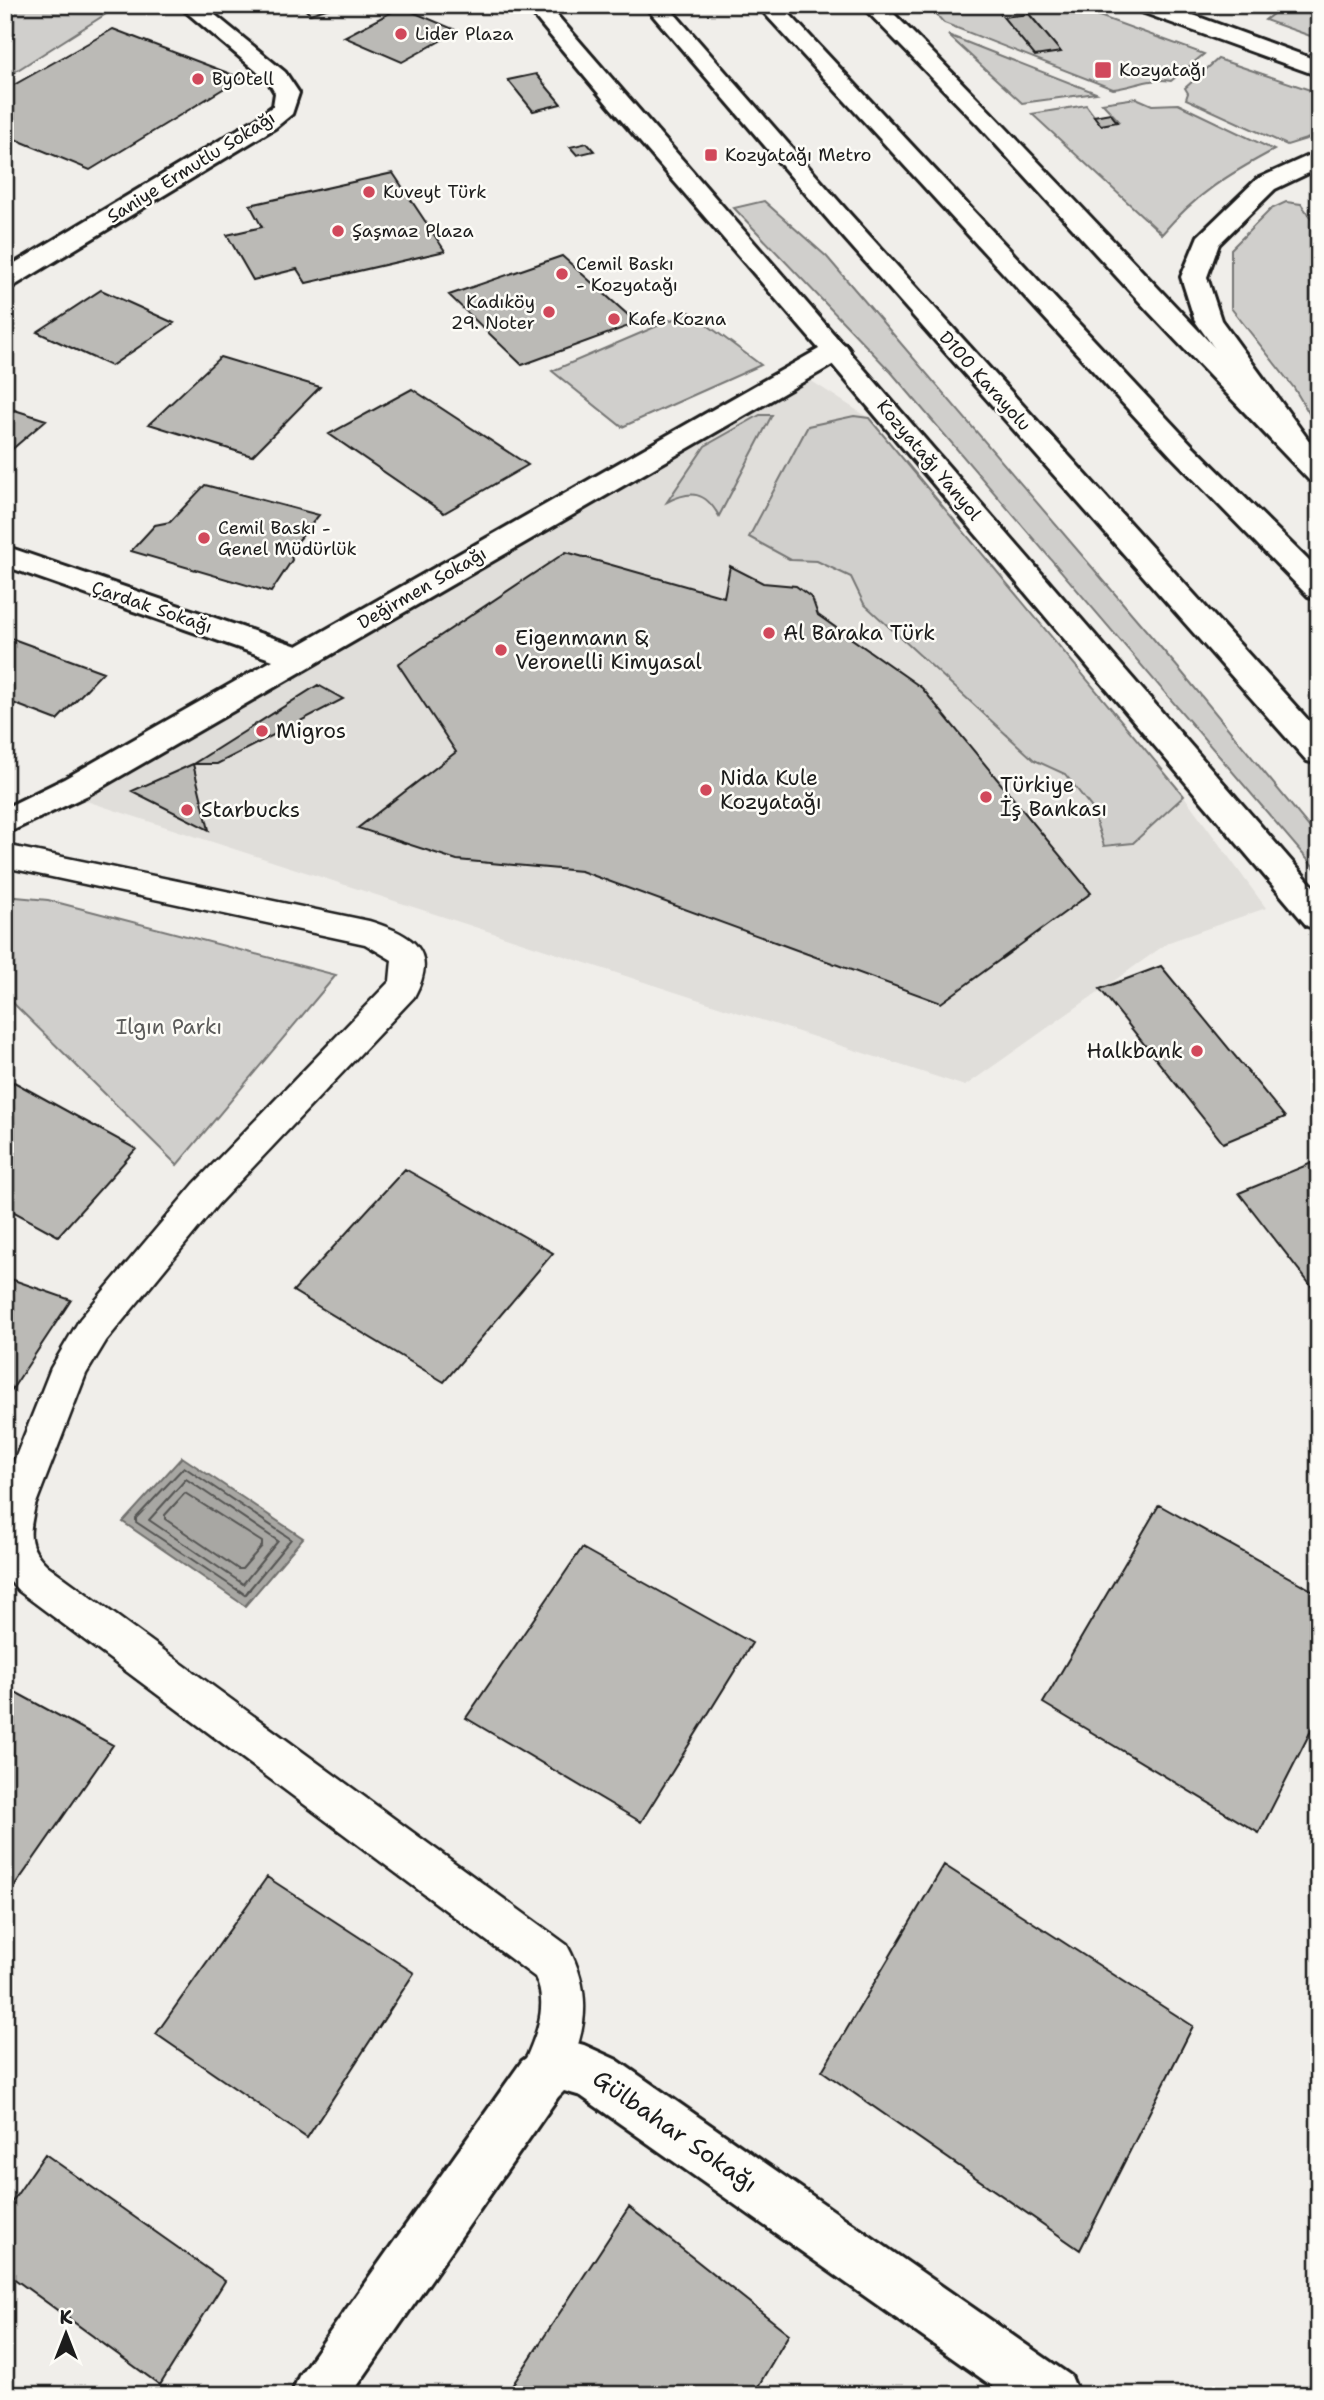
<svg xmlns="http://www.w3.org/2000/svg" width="1324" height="2400" viewBox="0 0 1324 2400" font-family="'Shantell Sans',sans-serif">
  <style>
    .built { fill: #e0deda }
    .green { fill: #d0cfcc; stroke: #767674; stroke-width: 2 }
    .water { fill: #a8a7a3; stroke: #706f6d; stroke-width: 2 }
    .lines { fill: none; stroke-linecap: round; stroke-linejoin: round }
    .shore-far1 { stroke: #545452; stroke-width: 2 }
    .shore { stroke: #545452; stroke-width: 2.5 }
    .building { fill: #bbbab6; stroke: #1c1c1c; stroke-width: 2 }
    .lane-casing { stroke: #1c1c1c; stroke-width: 5 }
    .street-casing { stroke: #1c1c1c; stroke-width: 6 }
    .secondary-casing { stroke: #1c1c1c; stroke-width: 6 }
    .primary-casing { stroke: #1c1c1c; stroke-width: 6 }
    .highway-casing { stroke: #1c1c1c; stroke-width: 6 }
    .lane { fill: #fdfcf7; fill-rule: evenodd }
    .street { fill: #fdfcf7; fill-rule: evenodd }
    .secondary { fill: #fdfcf7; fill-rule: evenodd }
    .primary { fill: #fdfcf7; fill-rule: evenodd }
    .highway { fill: #fdfcf7; fill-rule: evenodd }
    .poi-dot { fill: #d1495b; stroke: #fdfcf7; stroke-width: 2.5 }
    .labels { text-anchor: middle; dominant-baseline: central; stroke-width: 5; stroke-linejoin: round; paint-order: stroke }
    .far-poi-label { font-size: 18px; fill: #1c1c1c; stroke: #fdfcf7; text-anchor: start }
    .far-street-label { font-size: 18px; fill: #1c1c1c; stroke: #fdfcf7 }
    .poi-label { font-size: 21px; fill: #1c1c1c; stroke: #fdfcf7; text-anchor: start }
    .park-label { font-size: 21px; fill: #5b5b5a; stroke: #fdfcf7 }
    .near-street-label { font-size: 24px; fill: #1c1c1c; stroke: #fdfcf7 }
  </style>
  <rect width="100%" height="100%" fill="#f0eeea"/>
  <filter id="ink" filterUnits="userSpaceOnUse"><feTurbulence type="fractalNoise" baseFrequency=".0143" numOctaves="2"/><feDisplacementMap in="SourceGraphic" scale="14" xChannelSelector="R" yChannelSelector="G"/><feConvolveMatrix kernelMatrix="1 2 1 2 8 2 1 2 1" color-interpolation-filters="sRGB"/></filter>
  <g filter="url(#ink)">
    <!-- built -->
    <path class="built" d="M799,373L869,418L1184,796L1266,908L1169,942L965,1086L74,797Z"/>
    <!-- green -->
    <path class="green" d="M5,5H120L5,78Z
      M995,5L1003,17L1060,51L1022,5H1069L1204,54L1171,81C1149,77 1134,87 1113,89L944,23L933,11Z
      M1285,5H1319V39L1265,20Z
      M948,35L1096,93L1022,103Z
      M1218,59L1319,93V135L1287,145L1186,99L1188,93L1185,88Z
      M1136,98L1152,105L1178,104L1274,150C1229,174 1195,195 1162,234L1032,114L1086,105L1101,125L1119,121L1102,103Z
      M764,201L827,257L1180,670L1319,839V873L891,372L734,208Z
      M1286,202L1301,204L1319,230V268L1312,269L1319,278V419L1310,415L1294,388L1231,308V249L1271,209Z
      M690,312L761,365L622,427L552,371Z
      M760,415H772L719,516C705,491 691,490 667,502L705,446Z
      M854,416L869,418L1184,796L1133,843L1104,846L1091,807L1065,774L1034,760L864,604L851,577L817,561L791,560L749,537L808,426Z
      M5,896L48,900L336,975L177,1165L5,995Z"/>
    <!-- water -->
    <path class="water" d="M182,1457L303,1538L245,1606L123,1522Z"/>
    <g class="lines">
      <!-- shore-far1 -->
      <path class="shore-far1" d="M186,1479L278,1541L243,1584L149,1520Z
        M185,1493L262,1542V1546L242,1569H238L165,1519V1515Z
        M239,1591L136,1522V1518L184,1467L291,1539L248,1591"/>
      <!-- shore -->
      <path class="shore" d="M237,1589L245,1595L250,1589"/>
    </g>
    <!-- building -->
    <path class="building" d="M300,5H340L310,14Z
      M401,7L458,31L402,62L344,37Z
      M1029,14L1061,52L1035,56L1003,17Z
      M113,29L241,78L90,170L5,135V90Z
      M536,74L561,104L533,111L508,80Z
      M1110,113L1117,122L1101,125L1094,116Z
      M587,143L594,151L577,155L570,147Z
      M393,173L445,251L306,283L297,269L253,280L227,235L262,227L250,205Z
      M562,256L637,323L522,365L449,295Z
      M101,290L174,323L111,366L37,332Z
      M220,357L320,387L252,456L149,424Z
      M412,389L528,465L444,513L329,434Z
      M5,407L46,420L9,452V460L5,464Z
      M205,485L319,515L290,551L292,560L271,592L131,551L155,525L170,522Z
      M566,552L724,597L730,566L763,583L796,586L812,598L818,615L922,688L1091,893L941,1003L581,871L457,860L358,828L456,752L398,664Z
      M5,636L103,672L57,720L5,700Z
      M318,685L343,699L217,764H193Z
      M193,764L209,830L132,791Z
      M1161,966L1285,1117L1223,1143L1100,989Z
      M14,1082L136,1149L58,1236L5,1207V1091Z
      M1319,1160V1296L1239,1193Z
      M405,1169L553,1253L444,1382L293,1291Z
      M5,1277L71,1300L5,1400Z
      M1159,1505L1319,1594V1715L1259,1833L1043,1703Z
      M582,1548L752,1643L641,1822L466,1718Z
      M17,1693L113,1745L5,1900V1710Z
      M944,1865L1193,2026L1080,2250L822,2071Z
      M267,1877L414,1973L307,2138L156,2034Z
      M45,2154L225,2281L160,2385L5,2272V2212Z
      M629,2207L789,2334L753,2395H506Z"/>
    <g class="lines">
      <!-- lane casing -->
      <g class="lane-casing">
        <path id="lane" d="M5,845L369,921C411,934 440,950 414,997L218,1204L106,1341L86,1374L35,1506C29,1533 26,1545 47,1565L567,1945C597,2000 584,2042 556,2095L540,2102L524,2095L517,2079C530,2048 552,2010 535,1977L19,1591L5,1576V1484L51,1368L80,1319L194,1184L390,981L392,960L365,944L5,867Z"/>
      </g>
      <!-- street casing -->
      <g class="street-casing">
        <path id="street" d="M178,5H203L285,72L299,93L292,114L275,128L14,286L5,288V269L257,118L273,106L275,93L268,81Z
          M836,343L846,345L850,351L846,357L88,795L5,834V808L64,779L273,660L5,566V546L297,646L826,345Z
          M569,2041L584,2045L617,2060L1071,2376L1079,2395H1005L581,2096L564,2091L558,2097L351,2395H291L299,2376L522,2061L536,2051Z"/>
      </g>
      <!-- secondary casing -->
      <g class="secondary-casing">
        <path id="secondary" d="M525,5H548L1319,893V930L1307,926L826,357L609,106Z"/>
      </g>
      <!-- primary casing -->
      <g class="primary-casing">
        <path id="primary" d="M1133,5H1166L1319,61V76L1136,10Z
          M1319,151V168L1275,189L1219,244L1207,277L1221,320L1315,449L1311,455L1301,458L1291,455L1195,321L1181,277L1198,236L1257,179Z"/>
      </g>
      <!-- highway casing -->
      <g class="highway-casing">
        <path id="highway" d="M644,5H667L848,212L1319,732V764L1307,761L830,222Z
          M757,5H781L1193,446L1319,571V599L1308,596L1173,458Z
          M861,5H885C1033,152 1174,307 1319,457V483L1309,480L1148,311L978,125Z"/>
      </g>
      <!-- lane -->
      <use href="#lane" class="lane"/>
      <!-- street -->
      <use href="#street" class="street"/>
      <!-- secondary -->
      <use href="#secondary" class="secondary"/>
      <!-- primary -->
      <use href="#primary" class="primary"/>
      <!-- highway -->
      <use href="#highway" class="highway"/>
    </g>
  </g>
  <!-- markers -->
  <g class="poi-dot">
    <circle cx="401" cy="34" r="7"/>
    <rect x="1094" y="61" width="18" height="18" rx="3.5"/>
    <circle cx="198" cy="79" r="7"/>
    <rect x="704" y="148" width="14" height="14" rx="3.5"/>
    <circle cx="369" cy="192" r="7"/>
    <circle cx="338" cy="231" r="7"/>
    <circle cx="562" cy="274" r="7"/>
    <circle cx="549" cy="312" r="7"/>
    <circle cx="614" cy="319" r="7"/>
    <circle cx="204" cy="538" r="7"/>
    <circle cx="769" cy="633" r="7"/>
    <circle cx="501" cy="650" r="7"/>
    <circle cx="262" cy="731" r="7"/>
    <circle cx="706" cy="790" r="7"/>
    <circle cx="986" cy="797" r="7"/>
    <circle cx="187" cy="810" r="7"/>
    <circle cx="1197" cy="1051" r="7"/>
  </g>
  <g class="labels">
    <!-- far-poi labels -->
    <g class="far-poi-label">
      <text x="415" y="34">Lider Plaza</text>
      <text x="1119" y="70">Kozyatağı</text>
      <text x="212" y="79">ByOtell</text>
      <text x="725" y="155">Kozyatağı Metro</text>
      <text x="383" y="192">Kuveyt Türk</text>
      <text x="352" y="231">Şaşmaz Plaza</text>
      <text x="576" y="264">Cemil Baskı<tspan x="576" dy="21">- Kozyatağı</tspan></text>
      <text x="535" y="302" text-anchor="end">Kadıköy<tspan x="535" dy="21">29. Noter</tspan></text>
      <text x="628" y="319">Kafe Kozna</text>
      <text x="218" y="528">Cemil Baskı -<tspan x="218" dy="21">Genel Müdürlük</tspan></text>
    </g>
    <!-- far-street labels -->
    <g class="far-street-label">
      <text transform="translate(191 167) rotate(-32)">Saniye Ermutlu Sokağı</text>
      <text transform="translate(985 381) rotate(48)">D100 Karayolu</text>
      <text transform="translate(929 460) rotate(50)">Kozyatağı Yanyol</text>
      <text transform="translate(422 588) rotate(-30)">Değirmen Sokağı</text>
      <text transform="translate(152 607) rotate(19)">Çardak Sokağı</text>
    </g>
    <!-- poi labels -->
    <g class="poi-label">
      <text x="783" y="633">Al Baraka Türk</text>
      <text x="515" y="638">Eigenmann &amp;<tspan x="515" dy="24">Veronelli Kimyasal</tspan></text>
      <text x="276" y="731">Migros</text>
      <text x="720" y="778">Nida Kule<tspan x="720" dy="24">Kozyatağı</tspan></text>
      <text x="1000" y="785">Türkiye<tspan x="1000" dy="24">İş Bankası</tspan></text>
      <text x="201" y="810">Starbucks</text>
      <text x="1183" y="1051" text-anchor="end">Halkbank</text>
    </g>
    <!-- park labels -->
    <g class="park-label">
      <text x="169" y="1027">Ilgın Parkı</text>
    </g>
    <!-- near-street labels -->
    <g class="near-street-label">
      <text transform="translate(675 2131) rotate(35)">Gülbahar Sokağı</text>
    </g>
  </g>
  <!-- margin -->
  <rect width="1324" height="2400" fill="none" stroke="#fdfcf7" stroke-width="28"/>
  <rect x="14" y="14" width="1296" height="2372" fill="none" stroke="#1c1c1c" stroke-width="2.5" filter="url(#ink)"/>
  <!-- north arrow -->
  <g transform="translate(66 2334)" stroke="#fdfcf7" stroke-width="5" paint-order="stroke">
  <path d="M0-5L12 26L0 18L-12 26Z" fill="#1c1c1c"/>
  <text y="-10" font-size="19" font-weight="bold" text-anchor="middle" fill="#1c1c1c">K</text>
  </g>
</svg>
